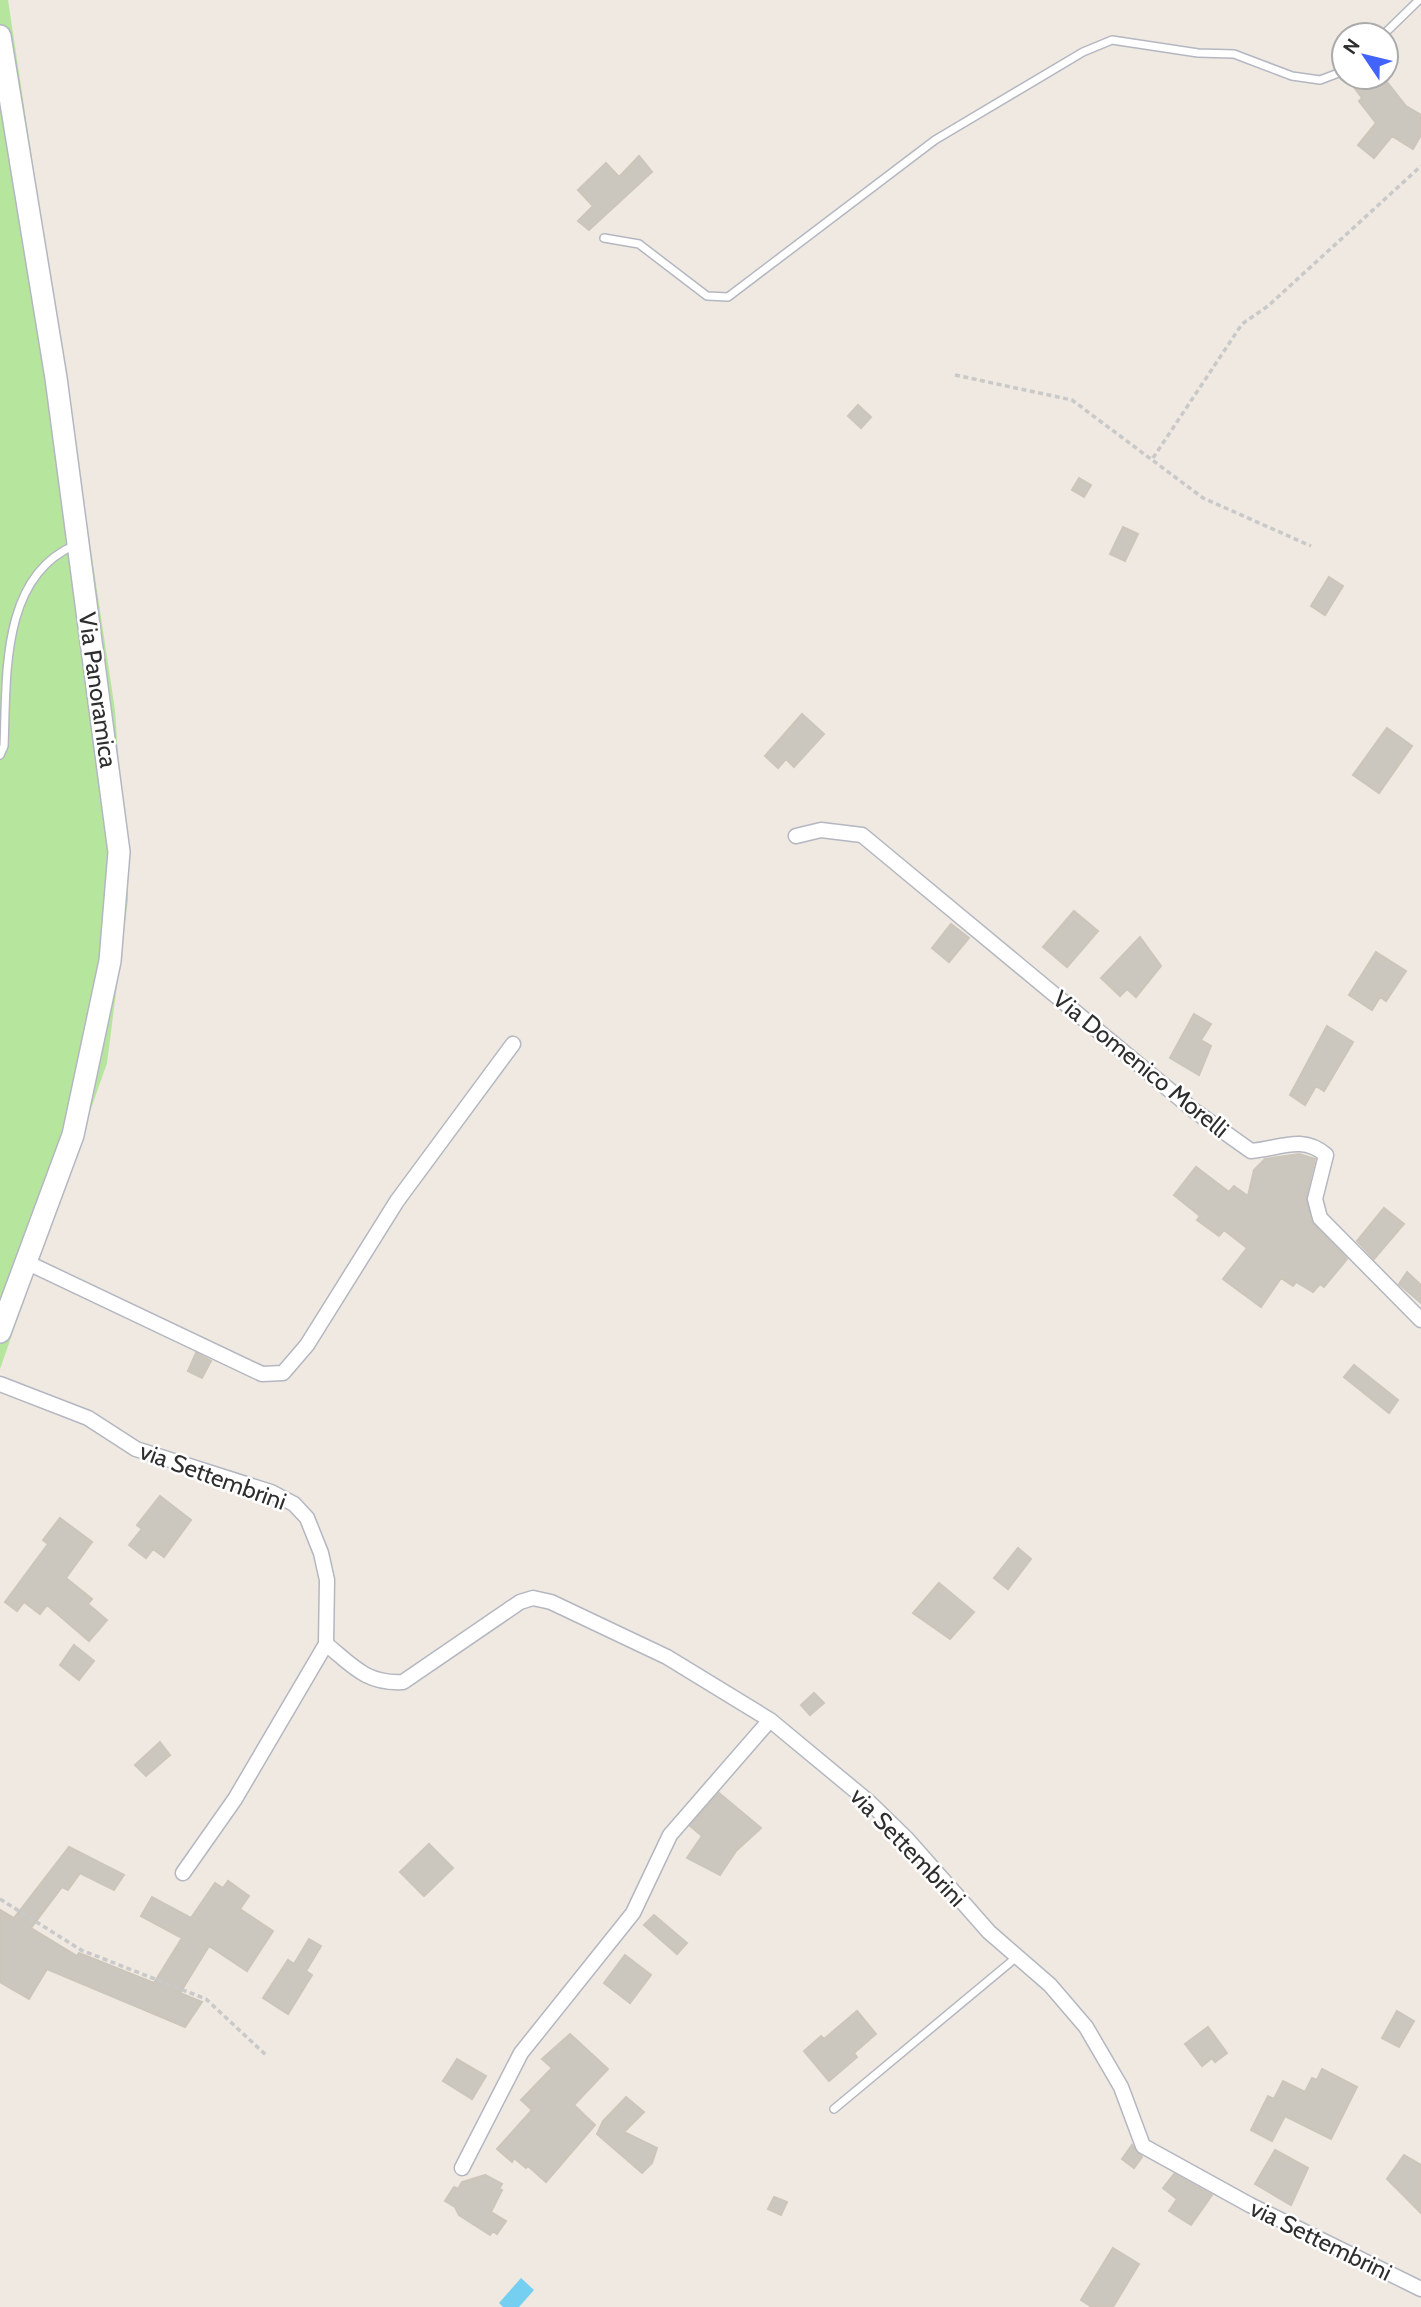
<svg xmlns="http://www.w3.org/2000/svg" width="1421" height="2307" viewBox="0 0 1421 2307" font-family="Cabin,sans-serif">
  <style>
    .green { fill: #b6e59e }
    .water { fill: #75cff0 }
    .building { fill: #cbc7bf; stroke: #cbc5ba; stroke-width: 2 }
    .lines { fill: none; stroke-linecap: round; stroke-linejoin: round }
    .lane-casing { stroke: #b4b7c1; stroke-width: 10 }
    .street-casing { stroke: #b4b7c1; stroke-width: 17 }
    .secondary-casing { stroke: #b4b7c1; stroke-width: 24 }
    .path { stroke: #c9c9c9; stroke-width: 3.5; stroke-dasharray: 5 3.5; stroke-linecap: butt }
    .lane { stroke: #fff; stroke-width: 7 }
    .street { stroke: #fff; stroke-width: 14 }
    .secondary { stroke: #fff; stroke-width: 21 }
    .labels { text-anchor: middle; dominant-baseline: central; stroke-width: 5; stroke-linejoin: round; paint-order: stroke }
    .street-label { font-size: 24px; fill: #2e2e2e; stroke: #fff }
  </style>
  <rect width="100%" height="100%" fill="#efe9e1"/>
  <!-- green -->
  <path class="green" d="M0,0H8L115,710L128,899L107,1063L0,1369Z"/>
  <!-- water -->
  <path class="water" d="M521,2278L534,2290L519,2307H503L499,2303Z"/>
  <!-- building -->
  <path class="building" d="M1364,77H1383L1406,106L1421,115V135L1413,149L1392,136L1374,158L1358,145L1376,123L1359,101L1362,98L1353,86Z
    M639,156L652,172L589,230L578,221L593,206L578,190L606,163L619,177Z
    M858,405L871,417L861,428L848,416Z
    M1079,478L1091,485L1084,497L1072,490Z
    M1123,527L1138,534L1125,561L1110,554Z
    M1329,577L1343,586L1325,615L1311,606Z
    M802,714L824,734L794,767L786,759L778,768L765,756Z
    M1387,728L1412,746L1379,793L1353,775Z
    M1074,911L1098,931L1067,967L1043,947Z
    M951,924L969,938L949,962L932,948Z
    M1140,937L1161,966L1136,997L1127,989L1120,996L1101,978Z
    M1376,952L1406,971L1386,1001L1380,997L1372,1010L1349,995Z
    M1194,1014L1211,1024L1201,1040L1211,1046L1199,1075L1170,1058Z
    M1327,1026L1353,1042L1324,1091L1316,1086L1305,1105L1290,1095Z
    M1299,1154L1315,1159L1306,1197L1311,1221L1347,1259L1324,1287L1320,1284L1313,1292L1296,1282L1293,1286L1281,1278L1261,1307L1223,1279L1247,1248L1224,1230L1219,1236L1197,1220L1200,1216L1174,1195L1196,1167L1229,1192L1234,1186L1248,1196L1254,1170L1265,1159Z
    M1384,1208L1404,1224L1374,1259L1357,1241Z
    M1407,1272L1421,1285V1303L1399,1284Z
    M196,1353L211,1361L202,1378L188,1371Z
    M1354,1365L1398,1400L1389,1413L1344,1377Z
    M160,1496L191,1520L164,1557L153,1549L146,1558L129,1545L142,1529L137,1525Z
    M60,1518L92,1542L66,1578L92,1599L88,1604L107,1620L89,1641L47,1605L40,1614L24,1602L17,1611L5,1602L48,1544L43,1540Z
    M1018,1548L1031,1559L1008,1589L994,1578Z
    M939,1583L974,1612L950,1639L913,1613Z
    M74,1645L94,1661L79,1680L60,1665Z
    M814,1693L824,1703L810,1715L801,1705Z
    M160,1742L170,1755L146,1776L135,1765Z
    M719,1793L761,1828L736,1851L720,1875L687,1858L702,1836L690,1826Z
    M429,1844L453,1868L424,1896L400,1872Z
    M69,1847L124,1875L114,1890L80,1873L68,1890L62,1887L31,1928L77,1956L79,1953L154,1983L182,1938L141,1916L152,1897L191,1918L215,1883L223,1888L228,1881L249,1896L240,1909L273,1931L247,1971L209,1946L180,1993L202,2002L185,2027L47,1969L29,1999L0,1982V1910L14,1918Z
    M654,1915L687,1943L677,1954L644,1925Z
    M309,1939L321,1946L306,1971L312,1975L288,2014L263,1998L288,1960L294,1964Z
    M625,1955L651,1975L630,2003L604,1983Z
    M857,2011L876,2034L854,2053L857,2057L829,2081L804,2051L821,2036L824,2039Z
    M1397,2011L1414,2021L1399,2047L1382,2038Z
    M1208,2027L1227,2053L1215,2062L1212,2058L1202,2066L1185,2044Z
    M570,2034L608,2069L574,2105L595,2125L546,2182L528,2166L526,2168L514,2158L512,2162L497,2149L532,2110L521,2100L552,2068L542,2059Z
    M457,2059L486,2076L472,2099L443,2081Z
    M1322,2069L1357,2087L1331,2139L1285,2116L1272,2141L1251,2130L1268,2096L1274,2099L1283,2081L1305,2092L1312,2078L1317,2080Z
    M626,2097L644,2112L624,2132L657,2148L652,2163L642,2173L597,2134L603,2121Z
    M1132,2145L1142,2157L1134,2168L1122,2159Z
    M1275,2150L1308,2168L1291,2205L1255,2184Z
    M1404,2155L1421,2165V2213L1387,2179Z
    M1174,2174L1212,2195L1191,2225L1169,2211L1177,2199L1163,2188Z
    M485,2175L502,2184L499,2189L502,2190L491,2212L506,2221L497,2234L493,2231L490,2235L459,2215L455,2207L445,2201L454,2187L458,2189L462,2182Z
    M774,2197L787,2202L781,2215L768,2209Z
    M1113,2248L1139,2264L1113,2307H1092L1081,2300Z"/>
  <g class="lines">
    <!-- lane casing -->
    <g class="lane-casing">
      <path id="lane" d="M1383,35L1419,0
        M604,238L639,244L707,296L728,297L935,140L1083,52L1112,40L1198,53L1234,54L1292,76L1320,80L1344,71
        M0,755L4,746C7,677 0,577 75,545
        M834,2109L1018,1956"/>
    </g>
    <!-- street casing -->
    <g class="street-casing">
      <path id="street" d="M796,836L821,830L862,835L1196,1112L1251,1151C1279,1149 1302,1134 1326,1155L1315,1199L1320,1218L1421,1320
        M26,1262L262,1374L283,1373L307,1345L397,1201L513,1044
        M0,1384L88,1418L136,1449L271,1492L294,1504L307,1518L321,1553L327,1580L326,1644L235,1799L183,1873
        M326,1644C353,1666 366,1684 403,1682L520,1602L533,1598L551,1602L667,1657L770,1720L869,1802L906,1838L989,1932L1050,1985L1086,2027L1121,2087L1143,2146L1250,2205L1421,2289
        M462,2168L521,2053L633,1913L670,1835L770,1720"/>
    </g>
    <!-- secondary casing -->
    <g class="secondary-casing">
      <path id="secondary" d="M0,36L56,378L119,852L110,961L73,1135L0,1332"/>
    </g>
    <!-- path -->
    <path class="path" d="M955,375L1072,400L1203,498L1311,546
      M1153,458L1242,324L1268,306L1421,166
      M0,1899L81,1950L206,1999L267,2056"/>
    <!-- lane -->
    <use href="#lane" class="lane"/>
    <!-- street -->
    <use href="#street" class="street"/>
    <!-- secondary -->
    <use href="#secondary" class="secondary"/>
  </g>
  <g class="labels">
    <!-- street labels -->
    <g class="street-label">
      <text transform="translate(98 690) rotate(82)">Via Panoramica</text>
      <text transform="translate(1141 1064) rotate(39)">Via Domenico Morelli</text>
      <text transform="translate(213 1476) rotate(20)">via Settembrini</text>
      <text transform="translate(908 1847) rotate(46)">via Settembrini</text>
      <text transform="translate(1321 2240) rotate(26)">via Settembrini</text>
    </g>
  </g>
  <!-- north arrow -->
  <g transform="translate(1365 56) rotate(305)"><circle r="33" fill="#ffffff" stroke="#ababab" stroke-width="2"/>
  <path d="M0-5L12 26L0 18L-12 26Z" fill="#4264fb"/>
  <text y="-10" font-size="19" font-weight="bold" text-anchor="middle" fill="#2e2e2e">N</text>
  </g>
</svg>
